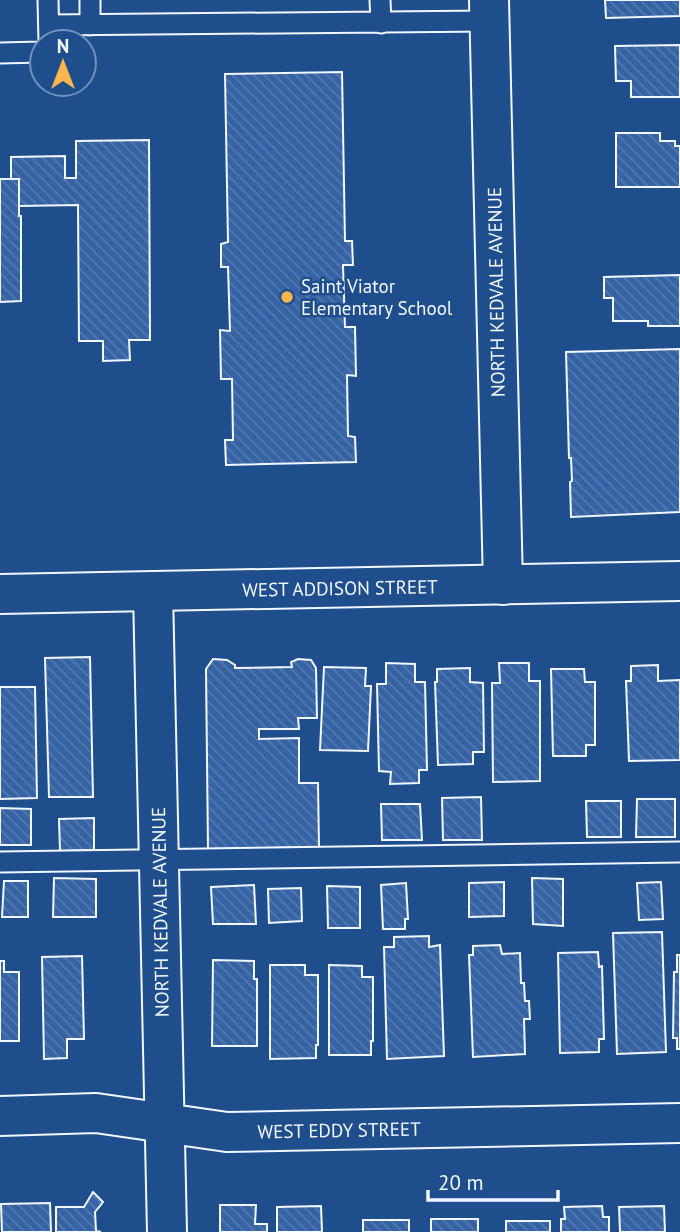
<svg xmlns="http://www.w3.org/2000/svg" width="680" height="1232" viewBox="0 0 680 1232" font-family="'PT Sans',sans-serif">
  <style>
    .building { fill: url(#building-back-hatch); stroke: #f2f6ff; stroke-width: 2 }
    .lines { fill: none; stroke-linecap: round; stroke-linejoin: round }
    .lane-casing { stroke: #f2f6ff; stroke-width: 23 }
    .street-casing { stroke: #f2f6ff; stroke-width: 42 }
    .secondary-casing { stroke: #f2f6ff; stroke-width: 42 }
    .lane { stroke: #1f4e8c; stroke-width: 19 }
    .street { stroke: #1f4e8c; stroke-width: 38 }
    .secondary { stroke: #1f4e8c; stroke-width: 38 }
    .poi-dot { fill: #ffb74d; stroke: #1f4e8c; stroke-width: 2.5 }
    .labels { text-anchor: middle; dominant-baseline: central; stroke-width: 5; stroke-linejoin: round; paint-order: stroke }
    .poi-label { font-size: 19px; fill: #f2f6ff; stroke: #1f4e8c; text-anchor: start }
    .street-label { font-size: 19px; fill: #f2f6ff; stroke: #1f4e8c }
  </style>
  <defs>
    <pattern id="building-back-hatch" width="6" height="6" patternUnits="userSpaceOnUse" patternTransform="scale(1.75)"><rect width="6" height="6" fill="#3563a3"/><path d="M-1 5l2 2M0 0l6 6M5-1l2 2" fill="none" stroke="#537ab1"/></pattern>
  </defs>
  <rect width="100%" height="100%" fill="#1f4e8c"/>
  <!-- building -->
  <path class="building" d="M605,0H680V16L606,18Z
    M680,45V97H631V81H616L615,46Z
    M342,72L345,241H352L353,265H343L345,327H355L356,376L347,375L348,436L355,437L356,462L226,465L225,440H233L232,379H221L220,330L230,331L228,267H221V244L228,242L225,74Z
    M616,133H660V141H675V146H680V187H616Z
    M149,140L150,340H129L130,360L103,361V341H79L78,205L19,206V179H11V157L65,156V178H76V141Z
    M0,179H19V216H21V301L0,302Z
    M680,275V326H648V321H613V298H604V277Z
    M680,349V512L571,517L570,482L572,481L571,458H569L566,352Z
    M90,657L93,797H49L45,658Z
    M213,659L227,660L235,665V668L292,667L291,662L298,659L311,660L316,668L317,718H298L299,729H259V739L299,738V783H318L319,847L208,849L206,669Z
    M386,663L415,664V682H425L427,770H419V783L390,784L391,772L379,771L377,684H386Z
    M499,663H529V681H540V781L493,782L492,683H500Z
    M658,665V681L680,680V760L629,761L626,681H631V666Z
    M324,667L366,668L365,686H371L368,751L320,750Z
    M470,668V682L483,683L484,752H473V764L438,765L435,682H437V669Z
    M551,669H584L585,682H595V745H586V756H553Z
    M0,687H35L37,798L0,799Z
    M481,797L482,840H443L442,798Z
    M637,799H675V837H636Z
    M586,801H621V837H587Z
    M381,804H420L422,840H382Z
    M0,808L31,809V845H0Z
    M94,818V850L60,851L59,819Z
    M54,878L96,879V917H53Z
    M532,878L563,879V926L533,924Z
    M4,881H28V917H2Z
    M504,882V916L469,917V883Z
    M661,882L663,919L639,920L637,883Z
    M406,883L408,919H405V929H383L381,885Z
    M254,885L256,924H213L211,887Z
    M327,886L360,887V928H328Z
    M301,888L302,921L269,923L268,889Z
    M662,932L666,1052L617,1054L613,933Z
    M429,936V947L440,945L444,1056L387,1059L384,947H394V937Z
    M500,945L502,954L520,953L521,983H524L525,1001H529L530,1019H524L525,1054L473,1057L469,955H473V946Z
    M598,952L599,967L602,966L604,1039H599V1052L560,1053L558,953Z
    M677,955H680V1049H677V1038H673L674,972H677Z
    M82,956L84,1039H67V1058L44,1059L42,957Z
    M213,960L254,961V979H257V1046H212Z
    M0,961H4V972H19V1041H0Z
    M270,965H305V975H318V1045H316V1058L270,1059Z
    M329,965L362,966V977H373V1041H371V1055H329Z
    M93,1192L103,1202L95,1212L96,1231L101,1232H56V1207H84Z
    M50,1203L51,1232H2L1,1204Z
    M220,1205H256L255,1224H267V1232H220Z
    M321,1206L322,1232H277V1207Z
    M602,1206L603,1217H609V1232H561V1219H565L564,1207Z
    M664,1206L665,1232H620L619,1207Z
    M431,1219H478V1232H431Z
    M363,1220H409V1232H363Z
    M506,1221H550V1232H506Z"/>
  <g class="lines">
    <!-- lane casing -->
    <g class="lane-casing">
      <path id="lane" d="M48,0L49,42
        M90,0V25
        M380,0L381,23
        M49,25L489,21
        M0,53L42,52
        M0,862L680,852"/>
    </g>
    <!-- street casing -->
    <g class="street-casing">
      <path id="street" d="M489,0L503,585
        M153,591L167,1232
        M0,1116L96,1113L227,1132L680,1123"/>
    </g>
    <!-- secondary casing -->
    <g class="secondary-casing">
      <path id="secondary" d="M0,594L680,581"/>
    </g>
    <!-- lane -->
    <use href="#lane" class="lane"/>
    <!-- street -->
    <use href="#street" class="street"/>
    <!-- secondary -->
    <use href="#secondary" class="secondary"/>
  </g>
  <!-- markers -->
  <circle class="poi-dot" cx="287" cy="297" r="7"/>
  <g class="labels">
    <!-- poi labels -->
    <g class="poi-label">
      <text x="301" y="286">Saint Viator<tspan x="301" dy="22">Elementary School</tspan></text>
    </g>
    <!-- street labels -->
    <g class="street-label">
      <text transform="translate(496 292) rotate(-91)">NORTH KEDVALE AVENUE</text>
      <text transform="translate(340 588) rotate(-1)">WEST ADDISON STREET</text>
      <text transform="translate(160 912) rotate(-91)">NORTH KEDVALE AVENUE</text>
      <text transform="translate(339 1130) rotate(-1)">WEST EDDY STREET</text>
    </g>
  </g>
  <!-- north arrow -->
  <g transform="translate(63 63)"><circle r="33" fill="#1f4e8c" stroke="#7391ba" stroke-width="2"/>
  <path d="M0-5L12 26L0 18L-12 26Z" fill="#ffb74d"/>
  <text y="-10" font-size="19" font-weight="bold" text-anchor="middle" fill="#f2f6ff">N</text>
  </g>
  <!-- scale -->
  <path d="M428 1190v10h130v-10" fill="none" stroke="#f2f6ff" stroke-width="3.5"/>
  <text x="438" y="1190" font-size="21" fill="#f2f6ff" stroke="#1f4e8c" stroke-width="5" paint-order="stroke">20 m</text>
</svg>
